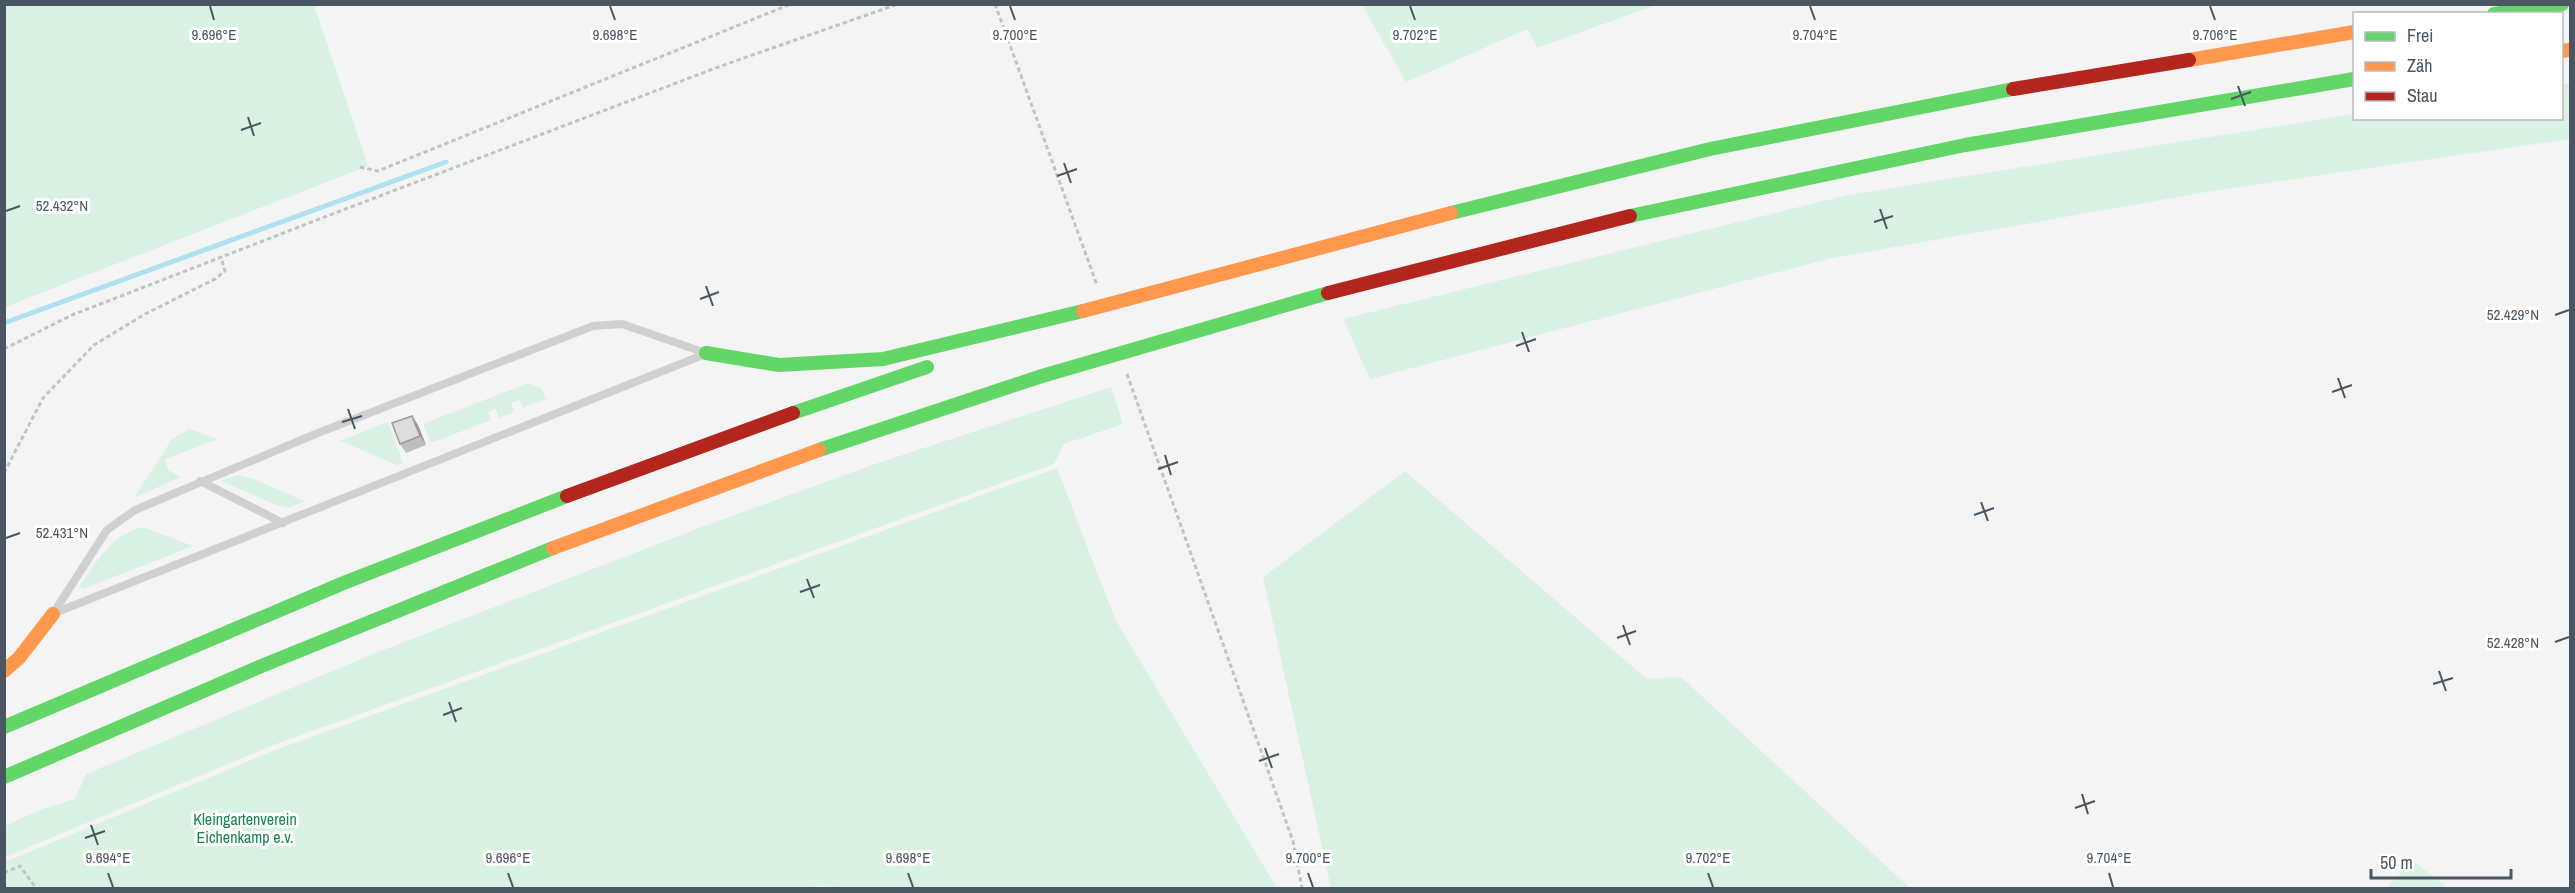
<svg xmlns="http://www.w3.org/2000/svg" width="2575" height="893" viewBox="0 0 2575 893" font-family="'Archivo Narrow',sans-serif">
  <style>
    .green { fill: #d9f2e3 }
    .lines { fill: none; stroke-linecap: round; stroke-linejoin: round }
    .stream { stroke: #aee2f0; stroke-width: 5 }
    .path { stroke: #bcc7c4; stroke-width: 3; stroke-dasharray: 4.5 3; stroke-linecap: butt }
    .lane { stroke: #ced0d2; stroke-width: 8 }
    .fast { stroke: #63d668; stroke-width: 14 }
    .slow { stroke: #ff974d; stroke-width: 14 }
    .jam { stroke: #b3261e; stroke-width: 14 }
    .wall { fill: #bebebf }
    .shaded-wall { fill: #9b9b9b }
    .building { fill: #ddddde; stroke: #9b9b9b; stroke-width: 1.5 }
    .ticks { fill: none; stroke: #4a5661; stroke-width: 2 }
    .labels { text-anchor: middle; dominant-baseline: central; stroke-width: 6; stroke-linejoin: round; paint-order: stroke }
    .park-label { font-size: 16px; fill: #17864f; stroke: #fff }
    .ticks-label { font-size: 15px; text-anchor: middle; fill: #4a5661; stroke: #fff; stroke-width: 6; stroke-linejoin: round; paint-order: stroke }
  </style>
  <rect width="100%" height="100%" fill="#f4f4f4"/>
  <!-- green -->
  <path class="green" d="M5,4L314,5L368,166L5,307Z
    M1362,5H1656L1537,48L1528,29L1406,82Z
    M2570,83V139L2212,191L1832,258L1370,379L1343,319L1848,195L2354,114V118H2562V85Z
    M528,383L542,389L546,399L523,408L520,400L511,403L514,412L499,418L496,409L488,412L491,420L431,443L423,424Z
    M1111,387L1123,424L1064,444L1054,464L276,744L5,857V826L42,809L75,799L86,774L373,654L707,525L881,462Z
    M388,422L403,463L397,465L340,441Z
    M189,429L218,439L165,459L168,470L181,477L134,498L172,439Z
    M1057,468L1115,619L1277,888H861L819,886L806,888H5V862L278,749Z
    M1405,471L1647,679L1681,677L1910,888H1331L1263,577Z
    M237,475L251,478L304,501L289,508L276,505L221,481Z
    M143,527L193,546L83,589L80,586C97,561 112,534 143,527Z
    M2413,861L2448,888H2386Z"/>
  <g class="lines">
    <!-- stream -->
    <path class="stream" d="M4,323L446,162"/>
    <!-- path -->
    <path class="path" d="M995,4L1097,285
      M360,167L378,171L791,4
      M4,349L72,315L322,218L721,66L898,4
      M1127,374L1293,841L1302,888
      M4,473L43,398L94,345L145,314L215,279L225,271L221,257
      M4,873L20,866L36,888"/>
    <!-- lane -->
    <path class="lane" d="M200,481L283,523
      M56,609L107,530L135,510L313,435L593,326L622,324L703,352
      M57,612L703,355"/>
    <!-- fast -->
    <path class="fast" d="M2494,14L2562,4
      M1451,213L1710,149L2013,89
      M1630,216L1965,145L2354,79
      M706,353L779,365L883,359L1083,311
      M793,413L927,367
      M819,450L1042,376L1328,293
      M4,727L346,582L567,496
      M4,777L259,667L553,548"/>
    <!-- slow -->
    <path class="slow" d="M2562,51L2570,50
      M2189,60L2354,32
      M1083,311L1451,213
      M553,548L819,450
      M4,671L19,658L53,614"/>
    <!-- jam -->
    <path class="jam" d="M2013,89L2189,60
      M1328,293L1630,216
      M567,496L793,413"/>
  </g>
  <!-- wall -->
  <path class="wall" d="M412,416L418,425L426,445L406,453L400,444Z"/>
  <!-- shaded-wall -->
  <path class="shaded-wall" d="M412,416L418,425L426,445L420,436Z"/>
  <!-- building -->
  <path class="building" d="M412,416L420,436L400,444L392,423Z"/>
  <!-- ticks -->
  <path class="ticks" d="M210,6L214,20M610,6L615,20M1010,6L1015,20M1410,6L1415,20M1810,6L1815,20M2210,6L2215,20M2238,86L2245,106M2231,99L2251,92M248,117L254,136M241,130L261,123M1064,163L1071,183M1057,176L1077,169M1880,209L1887,229M6,211L20,206M1874,222L1893,216M706,286L713,306M700,299L719,292M2555,315L2569,310M1522,332L1529,352M1516,346L1536,339M2338,378L2345,398M2332,392L2352,385M348,409L355,429M342,422L362,416M1165,455L1171,475M1158,469L1178,462M1981,502L1988,521M1974,515L1994,508M6,538L20,533M807,579L814,598M800,592L820,585M1623,625L1630,645M1617,638L1636,631M2555,642L2569,637M2439,671L2446,691M2433,684L2453,678M449,702L456,722M443,715L462,708M1265,748L1272,768M1259,761L1279,754M2082,794L2088,814M2075,808L2095,801M91,825L98,845M85,838L105,831M108,873L113,887M508,873L513,887M908,873L913,887M1308,873L1313,887M1708,873L1713,887M2109,873L2113,887"/>
  <g class="labels">
    <!-- park labels -->
    <g class="park-label">
      <text x="245" y="819">Kleingartenverein<tspan x="245" dy="18">Eichenkamp e.v.</tspan></text>
    </g>
  </g>
  <g class="ticks-label">
    <text x="214" y="40">9.696°E</text>
    <text x="615" y="40">9.698°E</text>
    <text x="1015" y="40">9.700°E</text>
    <text x="1415" y="40">9.702°E</text>
    <text x="1815" y="40">9.704°E</text>
    <text x="2215" y="40">9.706°E</text>
    <text x="62" y="211">52.432°N</text>
    <text x="2513" y="320">52.429°N</text>
    <text x="62" y="538">52.431°N</text>
    <text x="2513" y="648">52.428°N</text>
    <text x="108" y="863">9.694°E</text>
    <text x="508" y="863">9.696°E</text>
    <text x="908" y="863">9.698°E</text>
    <text x="1308" y="863">9.700°E</text>
    <text x="1708" y="863">9.702°E</text>
    <text x="2109" y="863">9.704°E</text>
  </g>
  <!-- border -->
  <rect width="2575" height="893" fill="none" stroke="#4a5661" stroke-width="12"/>
  <!-- legend -->
  <rect x="2353" y="12" width="210" height="108" fill="#ffffff" stroke="#b7bbc0" stroke-width="1.5"/>
  <rect x="2365" y="32" width="30" height="9" fill="#63d668" stroke="#b7bbc0" stroke-width="1.5"/>
  <text x="2407" y="42" font-size="18" fill="#4a5661">Frei</text>
  <rect x="2365" y="62" width="30" height="9" fill="#ff974d" stroke="#b7bbc0" stroke-width="1.5"/>
  <text x="2407" y="72" font-size="18" fill="#4a5661">Zäh</text>
  <rect x="2365" y="92" width="30" height="9" fill="#b3261e" stroke="#b7bbc0" stroke-width="1.5"/>
  <text x="2407" y="102" font-size="18" fill="#4a5661">Stau</text>
  <!-- scale -->
  <path d="M2371 869v9h140v-9" fill="none" stroke="#4a5661" stroke-width="3"/>
  <text x="2380" y="869" font-size="18" fill="#4a5661" stroke="#ffffff" stroke-width="4.5" paint-order="stroke">50 m</text>
</svg>
